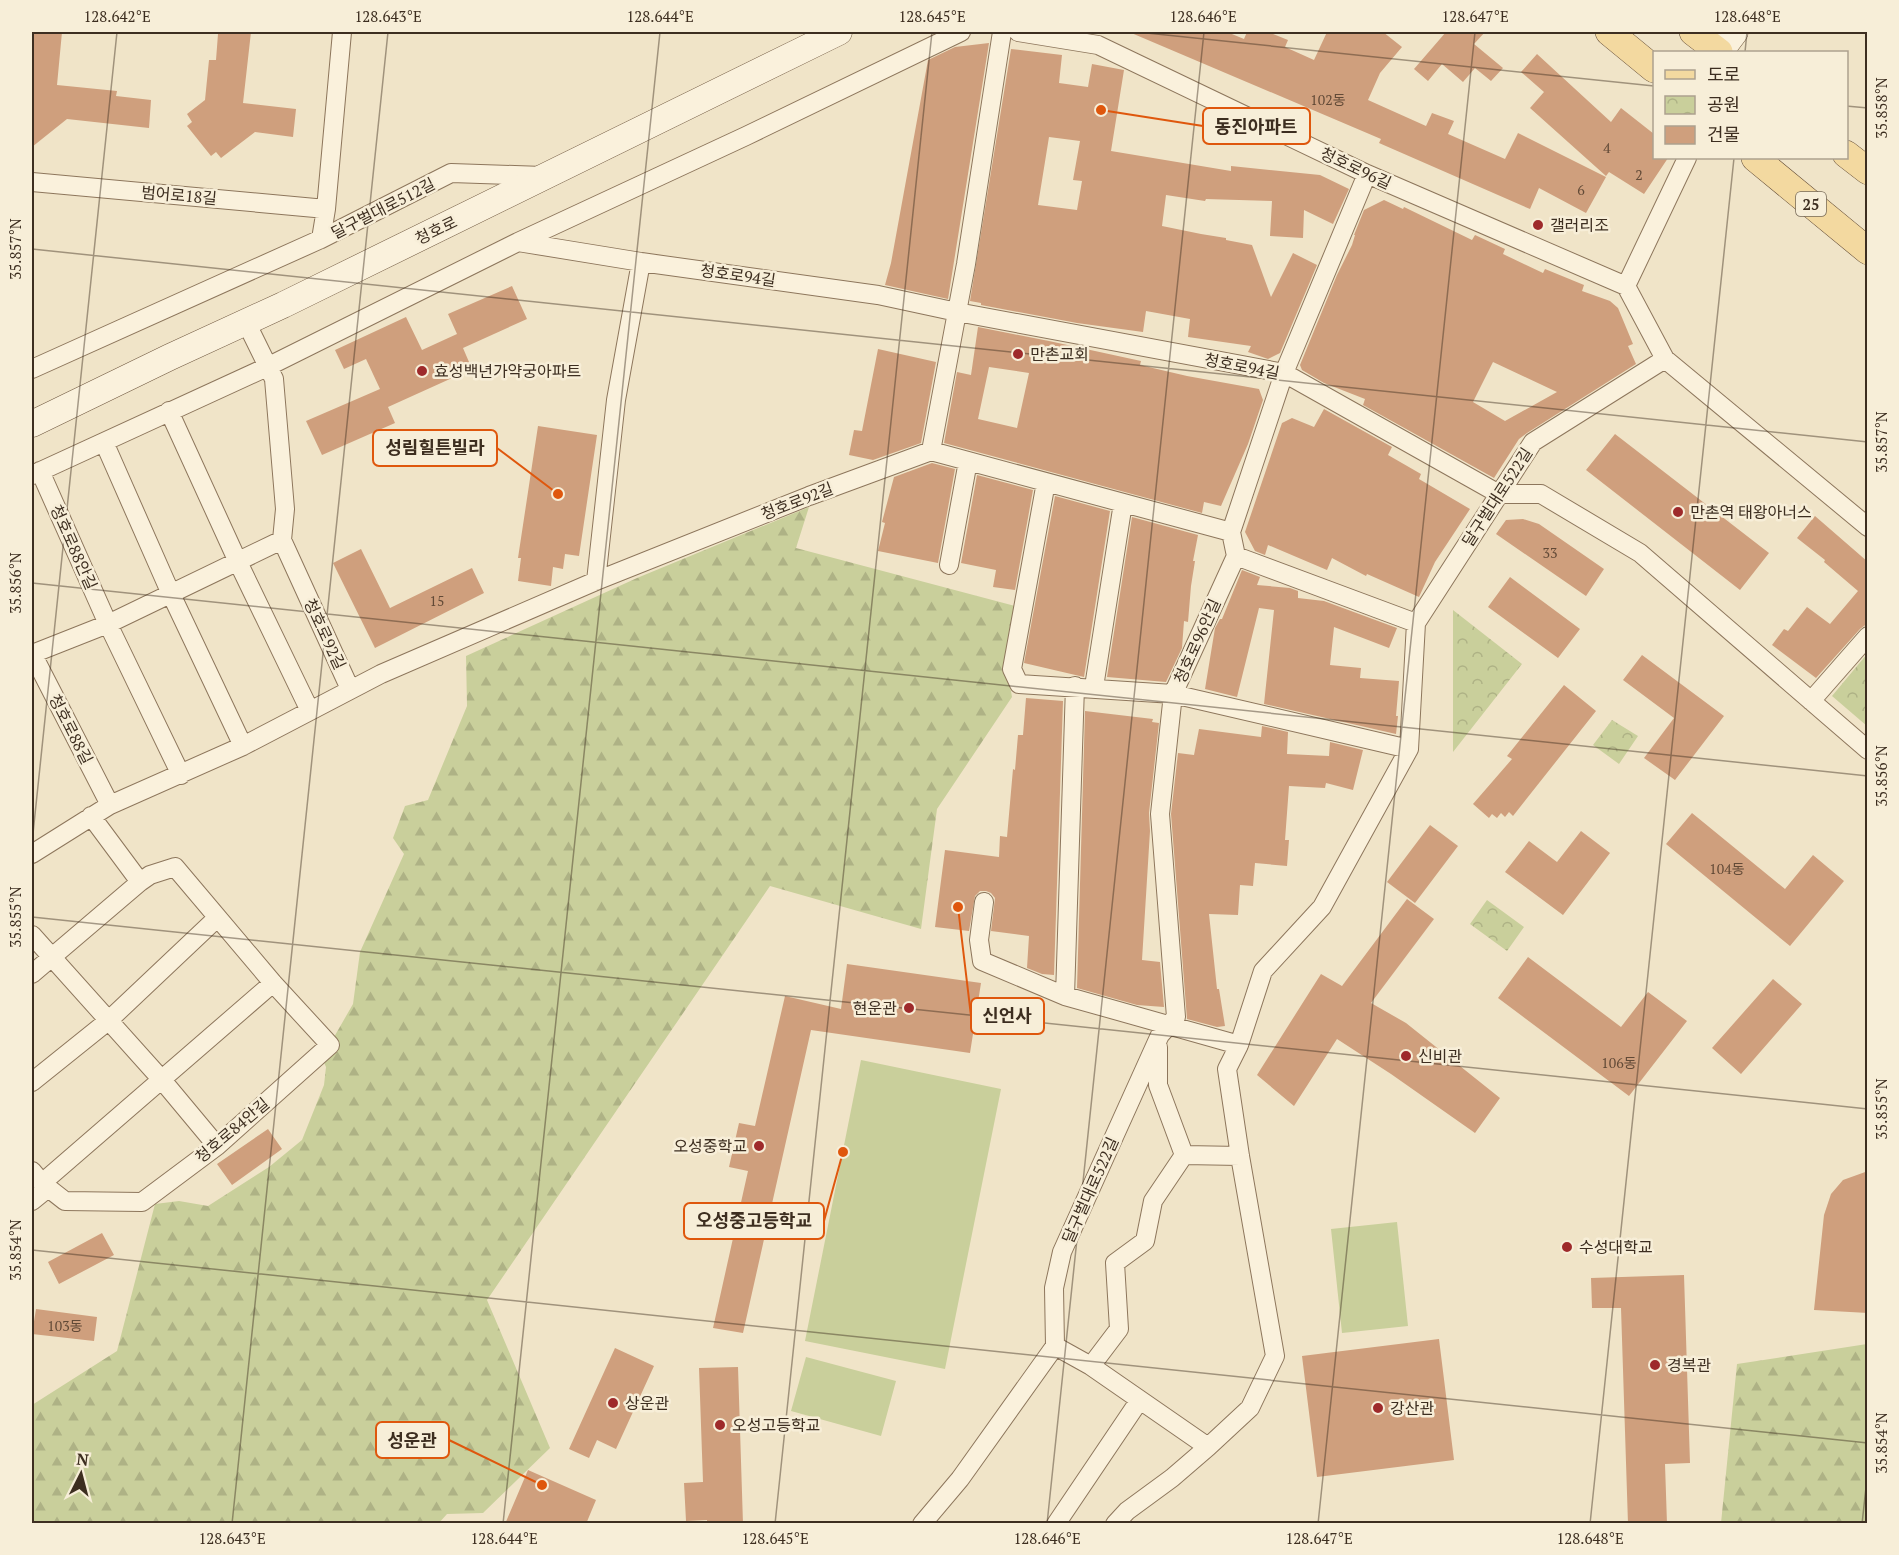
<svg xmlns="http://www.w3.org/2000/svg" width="1899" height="1555" viewBox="0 0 1899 1555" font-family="'PT Serif','Noto Sans KR',serif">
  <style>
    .grass { fill: #c9cf9b }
    .forest { fill: url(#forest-firs) }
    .park { fill: url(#park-crowns) }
    .building { fill: #cf9f7d; fill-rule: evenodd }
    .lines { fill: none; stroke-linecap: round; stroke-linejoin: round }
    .street-casing { stroke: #8d765c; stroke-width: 20 }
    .secondary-casing { stroke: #6f573f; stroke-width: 27 }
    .primary-casing { stroke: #5b4430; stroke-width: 28 }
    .street { stroke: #faf1dc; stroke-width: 18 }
    .secondary { stroke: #faf1dc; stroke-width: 26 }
    .primary { stroke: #f3d9a0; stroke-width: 27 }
    .ticks { fill: none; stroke: #3d2e20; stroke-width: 1.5; stroke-opacity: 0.45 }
    .poi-dot { fill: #9e2a2b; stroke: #f7eed8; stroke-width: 2 }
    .labels { text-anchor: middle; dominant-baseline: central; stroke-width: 5; stroke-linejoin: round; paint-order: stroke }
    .number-label { font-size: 14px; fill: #624a37 }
    .shield { fill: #f7eed8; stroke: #756857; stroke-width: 1.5 }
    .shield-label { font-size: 15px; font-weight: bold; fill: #3d2e20 }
    .street-label { font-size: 16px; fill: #3d2e20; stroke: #f7eed8 }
    .poi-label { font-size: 16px; fill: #3d2e20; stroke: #f7eed8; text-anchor: start }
    .leader { fill: none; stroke: #df570d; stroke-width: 2 }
    .callout-dot { fill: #df570d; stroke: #f7eed8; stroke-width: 2 }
    .callout { fill: #f7eed8; stroke: #df570d; stroke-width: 2 }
    .callout-label { font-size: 18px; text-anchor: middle; font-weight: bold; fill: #3d2e20 }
    .neatline { fill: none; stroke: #3d2e20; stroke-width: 2 }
    .ticks-label { font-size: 15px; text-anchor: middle; fill: #3d2e20 }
  </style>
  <defs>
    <pattern id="forest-firs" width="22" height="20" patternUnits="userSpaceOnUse" patternTransform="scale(1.5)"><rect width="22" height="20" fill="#c9cf9b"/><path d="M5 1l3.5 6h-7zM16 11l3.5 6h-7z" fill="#aeb285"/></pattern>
    <pattern id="park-crowns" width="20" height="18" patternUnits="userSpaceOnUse" patternTransform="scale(1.5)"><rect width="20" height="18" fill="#c9cf9b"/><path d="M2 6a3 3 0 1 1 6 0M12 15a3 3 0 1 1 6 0" fill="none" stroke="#aeb285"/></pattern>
  </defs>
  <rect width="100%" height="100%" fill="#f0e4c8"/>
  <!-- grass -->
  <path class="grass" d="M861,1060L1001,1089L945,1369L805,1341Z
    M1397,1222L1408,1326L1342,1333L1331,1229Z
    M806,1357L896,1381L881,1436L791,1411Z"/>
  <!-- forest -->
  <path class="forest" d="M809,507L796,548L1015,606L1006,663L1012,697L937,809L921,929L770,886L487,1300L550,1448L483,1513L447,1514L438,1524H32V1405L117,1351L155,1204L179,1201L208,1206L269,1167L302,1140L324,1085L326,1067L322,1058L353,1004L360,952L404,854L393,838L405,806L428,800L467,706L466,656L637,578Z
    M1867,1344V1523H1721L1737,1364Z"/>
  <!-- park -->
  <path class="park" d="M1453,610L1522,664L1453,752Z
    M1867,654V726L1832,696Z
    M1612,720L1638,736L1619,764L1593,745Z
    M1487,900L1524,927L1507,951L1470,924Z"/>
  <!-- building -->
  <path class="building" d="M32,32H62L57,85L117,91L116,96L151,100L149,128L67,119L32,147Z
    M222,32H251L243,103L296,109L293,137L255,132L221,158L216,152L211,156L187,126L192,122L187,114L205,100L209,60H216L218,34H222Z
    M1129,32H1227L1244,39L1247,32H1268L1288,40L1285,47L1314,60L1327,32H1383L1402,47L1380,73L1368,100L1426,126L1432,113L1454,121L1448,134L1505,159L1518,133L1606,177L1586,213L1539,188L1530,209L1379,143L1381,139Z
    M1446,32H1485L1474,44L1503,68L1491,81L1475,68L1463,82L1442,64L1428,81L1414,69Z
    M989,43L948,299L885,285L891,263L928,60L955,47Z
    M1011,49L1062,55L1059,83L1088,87L1092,64L1124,70L1111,151L1231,171V166L1320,175L1349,189L1333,224L1304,210L1303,238L1270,236L1272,201L1206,199L1205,201L1166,195L1162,226L1201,234L1226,238V240L1252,245L1271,297L1293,253L1317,265L1280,353L1268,359L1248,352L1251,346L1188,337L1190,319L1146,311L1143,332L1077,323L981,305V303L970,301ZM1049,137L1080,141L1073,180L1082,181L1077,210L1038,205Z
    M1537,54L1611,122L1621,108L1654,134V158H1668L1644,194L1609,172L1606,176L1530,108L1544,92L1521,72Z
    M1384,200L1403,209L1404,207L1472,240L1475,235L1505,249L1503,254L1543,273L1545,269L1584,285L1582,291L1610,301L1618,308L1633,344L1628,346L1636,364L1527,433L1519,439L1494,478L1363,405L1365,399L1324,383L1302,370L1300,365L1337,275L1352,245L1355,235H1354L1364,210ZM1493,362L1557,392L1505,421L1473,402Z
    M512,286L527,319L463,348L472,369L388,407L395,423L322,455L306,421L380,389L366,359L344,369L335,350L406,317L422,350L457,334L448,314Z
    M978,327L1049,341L1141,361L1140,365L1187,376L1259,389L1263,400L1248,444L1221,506L1204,502L1202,513L944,443L957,372L971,375ZM989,367L1029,373L1017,428L978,419Z
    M878,349L936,362L921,443L873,460L849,455L854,430L862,431Z
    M1324,409L1392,447L1388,455L1421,474L1419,479L1470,509L1435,562L1419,597L1367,574L1366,576L1332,558L1327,570L1268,545L1265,555L1255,551L1245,532L1282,423L1292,418L1314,427Z
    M538,426L597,435L579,556L565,554L563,569L553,567L551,586L518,581L521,558H518Z
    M1615,434L1769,553L1740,590L1586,470Z
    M932,463L955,469L938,563L878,551L885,523L882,522L894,477Z
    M977,475L1033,490L1015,590L993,587L996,570L961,563Z
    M1055,496L1110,511L1084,677L1024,663Z
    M1815,516L1868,562V623L1860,629L1816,678L1772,645L1784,629L1788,631L1807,607L1830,624L1858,591L1824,562L1825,560L1797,538Z
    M1132,517L1198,535L1193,561H1195L1191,586L1188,622L1184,621L1182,648L1166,682L1107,677Z
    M1523,519L1539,524L1604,569L1586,596L1496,534L1506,520Z
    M361,549L390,608L472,568L484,593L375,648L333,563Z
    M1242,570L1260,577L1257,585L1290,588L1298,591V598L1324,601L1397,628L1389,648L1334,627L1330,665L1361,668L1360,678L1399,681L1396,716H1398L1396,734L1264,704L1274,610L1259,608L1237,697L1205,689L1215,628L1220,619H1222Z
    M1510,577L1580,629L1558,658L1488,607Z
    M1642,655L1724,716L1675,780L1644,758L1674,718L1623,680Z
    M1564,685L1596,711L1513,816L1509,812L1505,817L1501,813L1497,818L1492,814L1489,818L1473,804L1512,759L1507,756Z
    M1026,698L1063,701L1054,975L1042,974L1027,968L1029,936L991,931L995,898L991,893L986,891H980L975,896L969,931L935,927L945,850L999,857L1000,836L1007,837L1013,769L1015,770L1018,735H1023Z
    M1085,711L1153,719L1152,722L1159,723L1149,813L1150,831L1142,960L1160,962L1164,1007L1137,1005L1077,988Z
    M1262,726L1288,732L1287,754L1329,756L1330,742L1363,750L1353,790L1326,783L1325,788L1289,786L1285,840H1289L1287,866L1255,863L1253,886L1240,885L1238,915L1209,914L1217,989H1219L1225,1026L1217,1027L1187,1019L1171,814L1178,753L1194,755L1199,729L1261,737Z
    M1692,813L1785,889L1813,855L1844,881L1790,946L1666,844Z
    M1430,825L1458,846L1415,903L1387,882Z
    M1581,831L1610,853L1563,915L1505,872L1529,841L1557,862Z
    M1407,899L1434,919L1371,1003L1406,1023L1500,1098L1475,1133L1391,1074L1337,1039L1294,1106L1257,1075L1321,974L1342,986Z
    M1528,957L1621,1027L1648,992L1687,1021L1629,1096L1498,998Z
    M847,964L981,983L970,1053L811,1030L743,1333L713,1328L748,1171L729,1167L739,1123L755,1126L785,996L841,1009Z
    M1773,979L1802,1004L1741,1074L1712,1048Z
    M268,1129L282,1149L232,1185L217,1164Z
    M1868,1171V1313L1814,1310L1824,1215L1831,1194L1843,1180Z
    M102,1233L114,1255L59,1284L48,1262Z
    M1684,1275L1690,1463L1665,1464L1667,1524H1628L1621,1308H1592L1591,1278Z
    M36,1309L97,1317L94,1341L32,1334Z
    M1439,1339L1454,1460L1317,1477L1302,1356Z
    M615,1348L654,1366L616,1449L597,1440L589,1458L569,1449Z
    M738,1367L743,1524H707V1520L686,1521L684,1483L703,1482L699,1368Z
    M528,1470L596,1500L586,1524H505Z"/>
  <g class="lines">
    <!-- street casing -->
    <g class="street-casing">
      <path id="street" d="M1018,32L1098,45L1367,174L1626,286
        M1687,158L1626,286L1665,359L1868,527
        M32,182L326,209
        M321,239L326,209L342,32
        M518,242L641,262L878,295L957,312L1284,373L1499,494H1541L1640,553L1868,750
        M246,322L274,379L285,509L282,540L350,689
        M32,369L321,239L451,173L543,176
        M169,411L238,562L310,711
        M104,442L171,594L243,746
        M931,451L966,264L1002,32
        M40,471L108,624L181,775
        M32,475L267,367L518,242L746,136L961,32
        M1046,482L1012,669L1019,684L1173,694L1409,749
        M1236,556L1416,623
        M949,565L968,461
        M596,581L616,400L641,262
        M32,653L110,805
        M32,654L108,624L282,540
        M1094,687L1123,503
        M1811,701L1868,636
        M91,816L140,882
        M32,854L110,805L243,746L381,674L596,581L809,496L931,451L1231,532
        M984,902L979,940L982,961L1065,996L1239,1045L1263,971L1322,907L1409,749L1416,623L1533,442L1665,359
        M32,935L162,1080L217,1146
        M32,974L140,882L150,875L175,867L273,983L330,1045L217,1146L142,1202L65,1201L42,1183L32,1171
        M1065,996L1075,686
        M32,1082L108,1021L217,918
        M1184,1155L1240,1156
        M42,1183L273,983
        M32,1201L48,1188
        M1055,1346L1091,1366L1208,1447
        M1091,1366L1119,1329L1115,1263L1145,1241L1153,1201L1184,1155L1158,1085V1047
        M922,1524L960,1479L1055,1346L1054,1288L1062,1252L1160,1035L1176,1017L1160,814L1173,694L1236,556L1231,532L1284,373L1367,174
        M1056,1524L1139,1401
        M1115,1524L1127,1511L1172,1478L1208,1447L1250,1408L1275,1356L1240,1156L1227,1069L1239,1045"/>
    </g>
    <!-- secondary casing -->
    <g class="secondary-casing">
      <path id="secondary" d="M1720,52L1735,32
        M32,424L170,357L283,305L839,32"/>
    </g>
    <!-- primary casing -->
    <g class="primary-casing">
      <path id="primary" d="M1609,32L1654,69
        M1693,32L1719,52
        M1846,154L1868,171
        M1755,158L1868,251"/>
    </g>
    <!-- street -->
    <use href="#street" class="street"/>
    <!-- secondary -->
    <use href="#secondary" class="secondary"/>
    <!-- primary -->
    <use href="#primary" class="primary"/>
  </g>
  <!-- ticks -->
  <path class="ticks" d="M1137,32L1654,86M1745,52L1747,32M1846,106L1868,108M32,249L1868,442M32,583L1868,776M32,843L117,32M32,917L1868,1109M32,1250L1868,1443M232,1524L388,32M503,1524L660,32M775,1524L932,32M1047,1524L1204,32M1318,1524L1475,32M1590,1524L1734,158M1862,1524L1868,1469"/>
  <!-- markers -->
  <g class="poi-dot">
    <circle cx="1538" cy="225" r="6"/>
    <circle cx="1018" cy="354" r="6"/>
    <circle cx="422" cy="371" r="6"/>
    <circle cx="1678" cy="512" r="6"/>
    <circle cx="909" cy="1008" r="6"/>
    <circle cx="1406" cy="1056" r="6"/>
    <circle cx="759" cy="1146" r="6"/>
    <circle cx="1567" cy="1247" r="6"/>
    <circle cx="1655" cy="1365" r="6"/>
    <circle cx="613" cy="1403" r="6"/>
    <circle cx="1378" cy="1408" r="6"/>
    <circle cx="720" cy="1425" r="6"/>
  </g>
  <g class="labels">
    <!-- number labels -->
    <g class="number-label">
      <text x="1328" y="99">102동</text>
      <text x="1607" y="147">4</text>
      <text x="1639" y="174">2</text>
      <text x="1581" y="189">6</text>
      <text x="1550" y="552">33</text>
      <text x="437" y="600">15</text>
      <text x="1727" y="868">104동</text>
      <text x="1619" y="1062">106동</text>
      <text x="65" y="1325">103동</text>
    </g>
    <!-- shield labels -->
    <rect class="shield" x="1796" y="192" width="30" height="24" rx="4.5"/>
    <g class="shield-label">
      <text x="1811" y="204">25</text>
    </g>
    <!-- street labels -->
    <g class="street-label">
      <text transform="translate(1356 168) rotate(25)">청호로96길</text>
      <text transform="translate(179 195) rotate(5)">범어로18길</text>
      <text transform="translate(383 208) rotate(-27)">달구벌대로512길</text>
      <text transform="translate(436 230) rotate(-26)">청호로</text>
      <text transform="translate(738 275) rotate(8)">청호로94길</text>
      <text transform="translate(1242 366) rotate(11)">청호로94길</text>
      <text transform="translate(1497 497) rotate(-57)">달구벌대로522길</text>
      <text transform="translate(797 501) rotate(-21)">청호로92길</text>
      <text transform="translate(74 547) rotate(66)">청호로88안길</text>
      <text transform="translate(325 634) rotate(65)">청호로92길</text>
      <text transform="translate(1197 641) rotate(-66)">청호로96안길</text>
      <text transform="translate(71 729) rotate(63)">청호로88길</text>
      <text transform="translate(232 1130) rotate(-40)">청호로84안길</text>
      <text transform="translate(1090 1190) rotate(-66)">달구벌대로522길</text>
    </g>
    <!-- poi labels -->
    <g class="poi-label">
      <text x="1550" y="225">갤러리조</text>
      <text x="1030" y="354">만촌교회</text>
      <text x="434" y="371">효성백년가약궁아파트</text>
      <text x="1690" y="512">만촌역 태왕아너스</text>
      <text x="897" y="1008" text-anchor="end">현운관</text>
      <text x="1418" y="1056">신비관</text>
      <text x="747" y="1146" text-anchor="end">오성중학교</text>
      <text x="1579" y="1247">수성대학교</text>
      <text x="1667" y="1365">경복관</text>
      <text x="625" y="1403">상운관</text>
      <text x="1390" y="1408">강산관</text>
      <text x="732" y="1425">오성고등학교</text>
    </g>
  </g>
  <!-- callouts -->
  <path class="leader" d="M1101 110L1203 126M558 494L497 448M958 907L971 1016M843 1152L824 1221M542 1485L449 1440"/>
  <g class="callout-dot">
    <circle cx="1101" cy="110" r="6"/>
    <circle cx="558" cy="494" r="6"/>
    <circle cx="958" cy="907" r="6"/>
    <circle cx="843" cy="1152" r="6"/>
    <circle cx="542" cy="1485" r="6"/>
  </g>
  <g class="callout">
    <rect x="1203" y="108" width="107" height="36" rx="6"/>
    <rect x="373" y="430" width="124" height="36" rx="6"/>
    <rect x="971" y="998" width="73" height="36" rx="6"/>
    <rect x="684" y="1203" width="140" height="36" rx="6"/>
    <rect x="376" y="1422" width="73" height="36" rx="6"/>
  </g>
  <g class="callout-label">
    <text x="1256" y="133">동진아파트</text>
    <text x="435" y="454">성림힐튼빌라</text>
    <text x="1007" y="1022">신언사</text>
    <text x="754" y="1227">오성중고등학교</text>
    <text x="412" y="1447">성운관</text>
  </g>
  <!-- border -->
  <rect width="1899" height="1555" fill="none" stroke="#f7eed8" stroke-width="66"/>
  <!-- legend -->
  <rect x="1653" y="51" width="195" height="108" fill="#f7eed8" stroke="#ada18e" stroke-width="1.5"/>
  <rect x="1665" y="70" width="30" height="9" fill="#f3d9a0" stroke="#ada18e" stroke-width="1.5"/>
  <text x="1707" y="81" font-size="18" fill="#3d2e20">도로</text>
  <rect x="1665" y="96" width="30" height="18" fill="url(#park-crowns)" stroke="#ada18e" stroke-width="1.5"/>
  <text x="1707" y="111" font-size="18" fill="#3d2e20">공원</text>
  <rect x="1665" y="126" width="30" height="18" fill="#cf9f7d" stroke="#ada18e" stroke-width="1.5"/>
  <text x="1707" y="141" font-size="18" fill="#3d2e20">건물</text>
  <!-- north arrow -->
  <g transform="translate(81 1474) rotate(6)" stroke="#f7eed8" stroke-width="4.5" paint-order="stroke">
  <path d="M0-4.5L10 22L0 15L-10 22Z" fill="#3d2e20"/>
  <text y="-9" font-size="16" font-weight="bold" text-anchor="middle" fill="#3d2e20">N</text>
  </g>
  <rect x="33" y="33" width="1833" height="1489" class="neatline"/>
  <g class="ticks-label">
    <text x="117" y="22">128.642°E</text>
    <text x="388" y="22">128.643°E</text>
    <text x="660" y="22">128.644°E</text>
    <text x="932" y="22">128.645°E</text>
    <text x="1203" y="22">128.646°E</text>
    <text x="1475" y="22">128.647°E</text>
    <text x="1747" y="22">128.648°E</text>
    <text transform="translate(1882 108) rotate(-90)" y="5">35.858°N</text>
    <text transform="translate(16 249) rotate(-90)" y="5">35.857°N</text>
    <text transform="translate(1882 442) rotate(-90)" y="5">35.857°N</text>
    <text transform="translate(16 583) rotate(-90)" y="5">35.856°N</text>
    <text transform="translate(1882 776) rotate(-90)" y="5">35.856°N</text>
    <text transform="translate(16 917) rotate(-90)" y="5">35.855°N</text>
    <text transform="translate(1882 1109) rotate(-90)" y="5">35.855°N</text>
    <text transform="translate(16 1250) rotate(-90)" y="5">35.854°N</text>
    <text transform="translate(1882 1443) rotate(-90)" y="5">35.854°N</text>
    <text x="232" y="1544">128.643°E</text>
    <text x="504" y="1544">128.644°E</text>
    <text x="775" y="1544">128.645°E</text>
    <text x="1047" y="1544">128.646°E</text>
    <text x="1319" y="1544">128.647°E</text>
    <text x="1590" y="1544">128.648°E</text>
  </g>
</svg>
